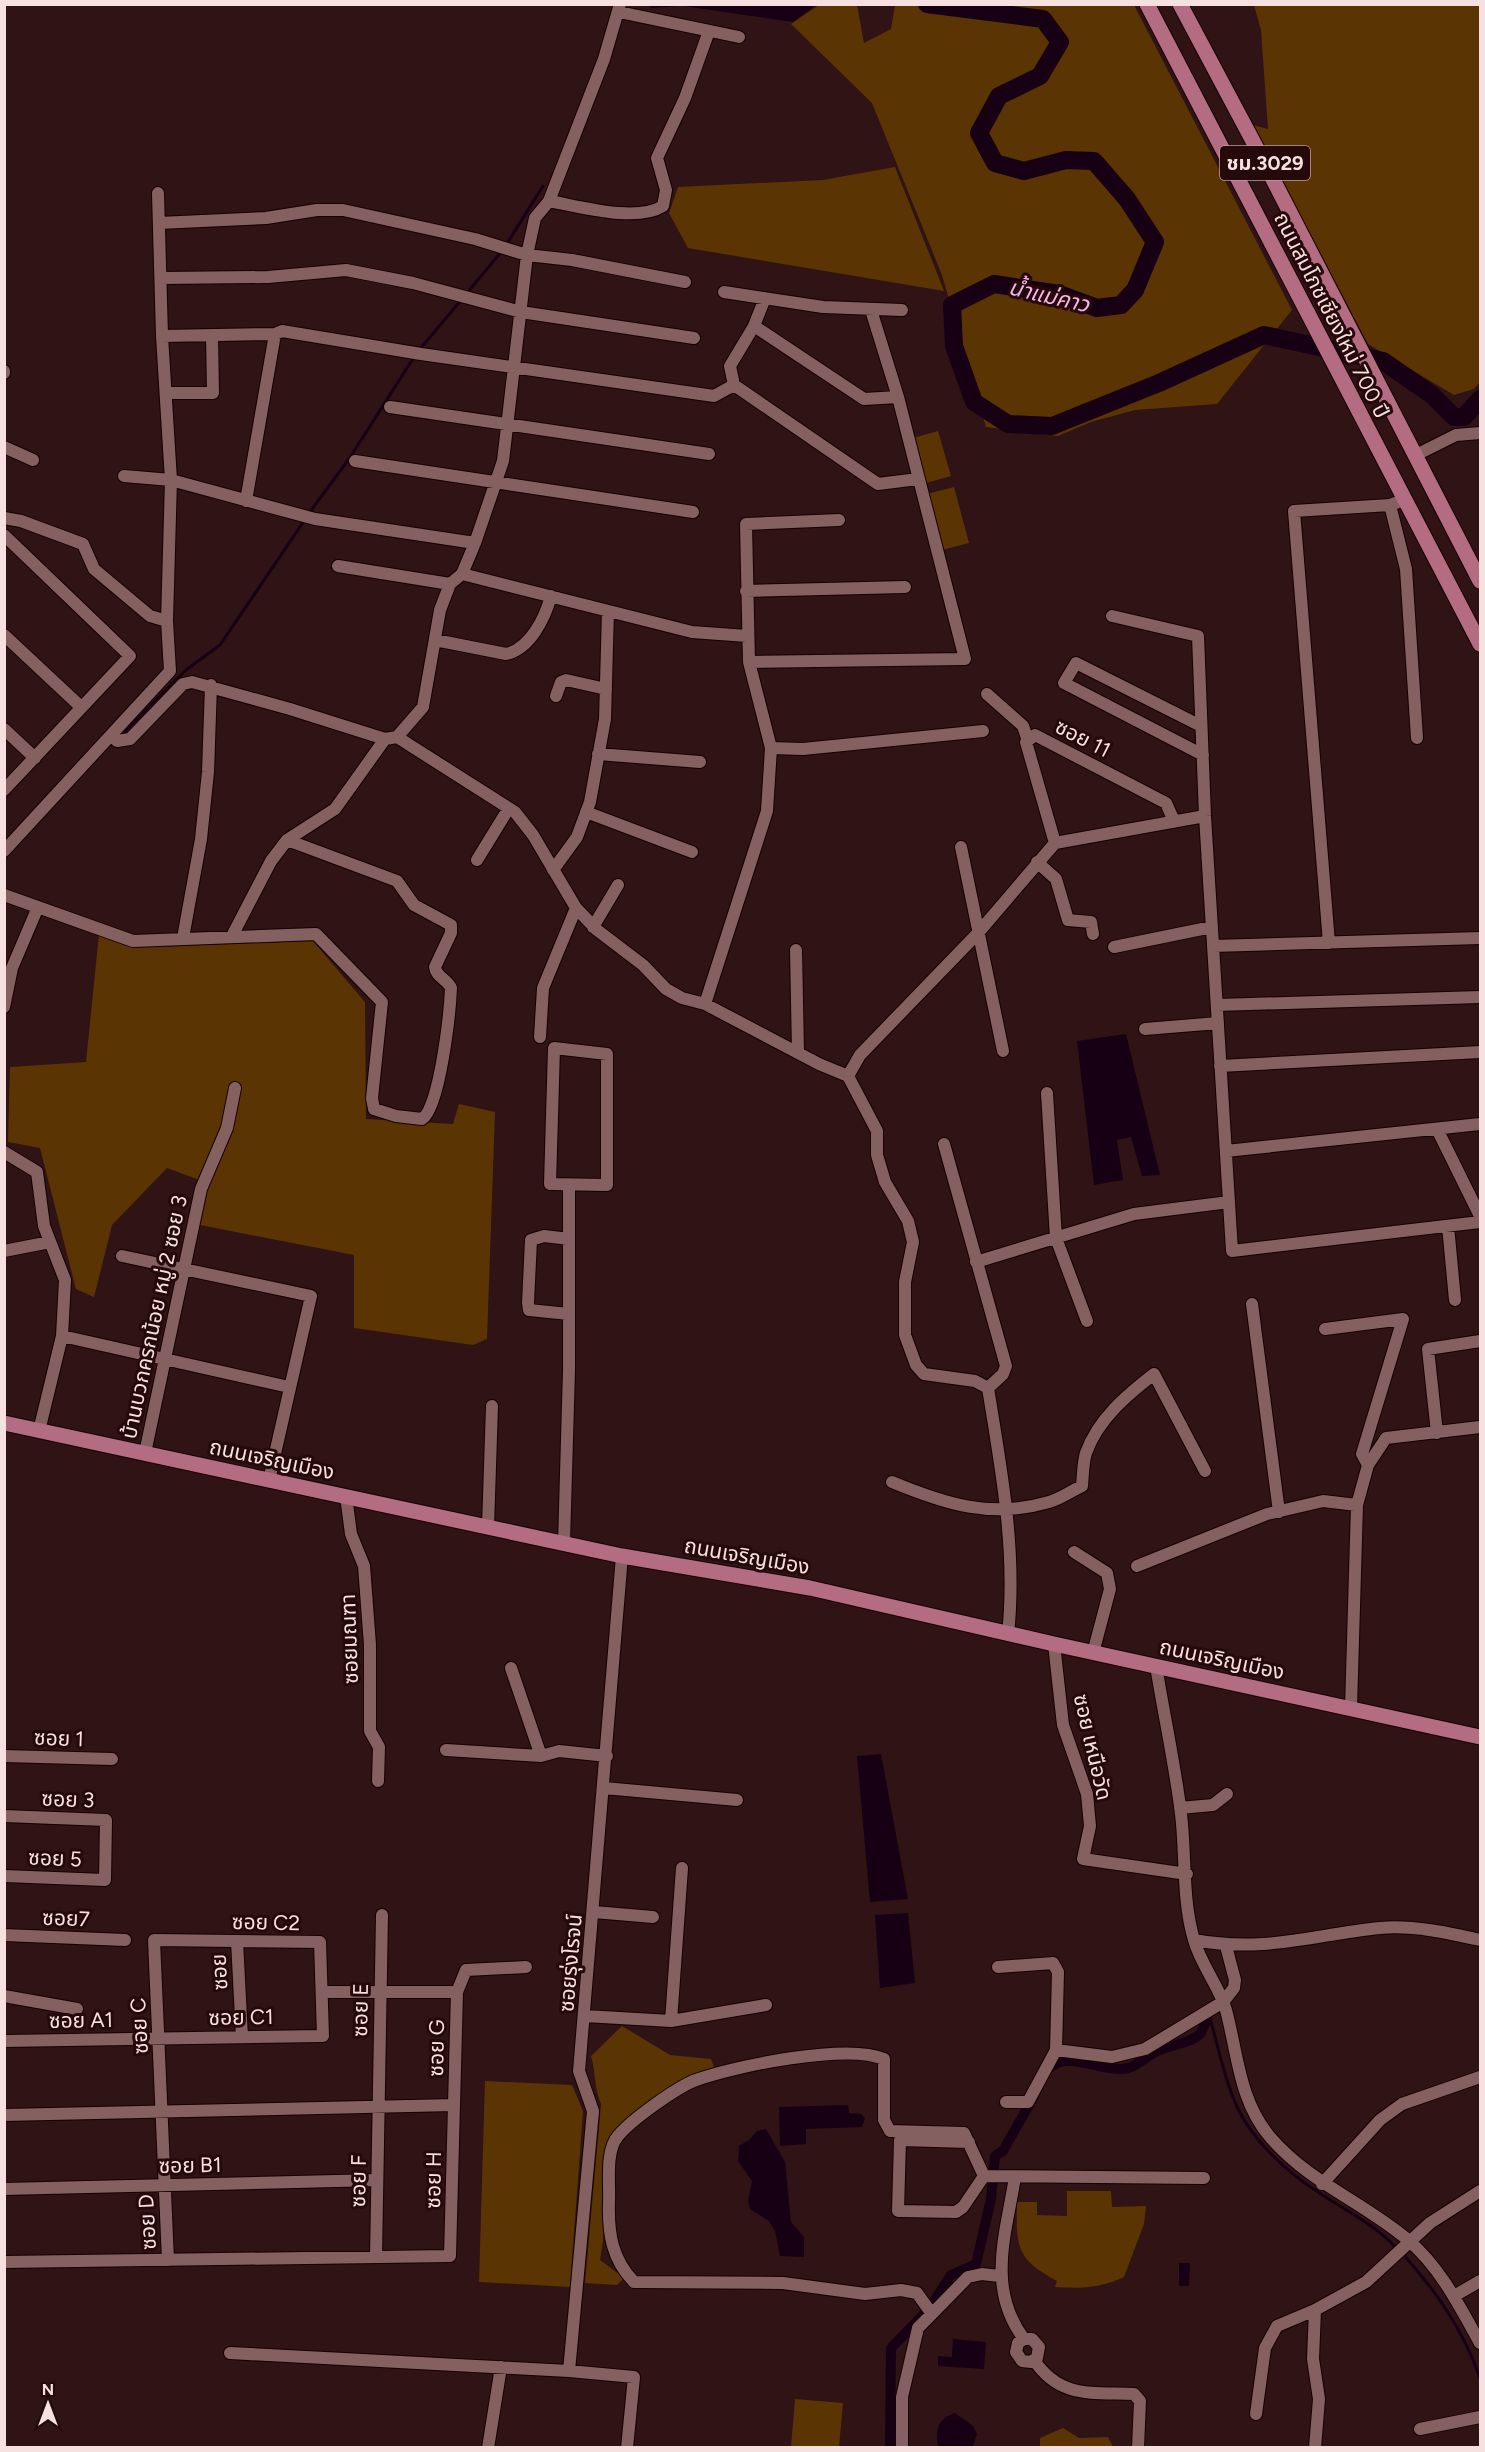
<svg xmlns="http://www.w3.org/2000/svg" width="1485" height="2452" viewBox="0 0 1485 2452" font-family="Figtree,'Noto Sans Thai',sans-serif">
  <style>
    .green { fill: #5b3404 }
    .water { fill: #170014 }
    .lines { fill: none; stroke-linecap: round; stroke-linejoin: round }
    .stream { stroke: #170014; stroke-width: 3 }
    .canal { stroke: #170014; stroke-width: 10 }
    .river { stroke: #170014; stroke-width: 18 }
    .minor-casing { stroke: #160102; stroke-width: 14 }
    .major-casing { stroke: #160102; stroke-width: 17 }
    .minor { stroke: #856061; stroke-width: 12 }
    .major { stroke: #b46c83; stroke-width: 15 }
    .labels { text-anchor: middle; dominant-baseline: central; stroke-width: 6; stroke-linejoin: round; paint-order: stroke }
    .shield { fill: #26090b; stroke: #b8a0a0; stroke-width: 1.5 }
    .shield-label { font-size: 20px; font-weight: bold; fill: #f6e1e0 }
    .street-label { font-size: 21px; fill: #f6e1e0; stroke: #26090b }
    .water-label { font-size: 22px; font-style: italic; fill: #f8b5ed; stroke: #26090b }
  </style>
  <rect width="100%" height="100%" fill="#301314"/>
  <!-- green -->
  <path class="green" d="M819,5H857L864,43L891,29L895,5H1134L1292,310L1217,404L1135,410L1091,422L1058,436L986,427L942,275L872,103L791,24Z
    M1254,5H1480V382L1474,389L1454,395L1368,344L1253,125L1268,129L1261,30Z
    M895,167L944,291L688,248L669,213L678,187L823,180Z
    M938,431L951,476L926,483L913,438Z
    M954,487L969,543L942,550L927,494Z
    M99,934L145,947L313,941L365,1002L366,1119L453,1124L459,1104L495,1112L487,1339L473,1345L354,1328V1255L200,1225L205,1182L167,1168L112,1225L94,1297L76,1289L40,1148L8,1142L10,1067L86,1062Z
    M622,2026L670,2055L711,2059L714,2067L646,2105L618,2128L607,2142L603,2241L600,2260L624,2278L617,2285L585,2283L601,2104C594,2088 596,2073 591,2056Z
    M485,2081L572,2085L583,2111L570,2287L479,2282Z
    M1067,2191H1111L1112,2207L1146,2206L1144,2224L1124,2277C1101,2288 1080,2289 1055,2287L1057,2281C1016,2259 1016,2247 1017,2202H1037V2215L1067,2216Z
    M795,2399L843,2403L839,2447H791Z
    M1063,2428L1079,2438L1108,2437L1113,2447H1040V2438Z"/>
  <!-- water -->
  <path class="water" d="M649,5H816L793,22L683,6L651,8Z
    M1126,1034L1160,1175L1142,1176L1131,1137L1117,1140L1123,1180L1094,1185L1077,1041Z
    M881,1754L908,1899L870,1902L857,1756Z
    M908,1913L915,1983L880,1988L875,1915Z
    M848,2105L849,2113L861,2114L865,2118L862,2127L806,2129V2144L780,2146L779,2107Z
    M766,2129L785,2162L791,2222L804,2237V2257L780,2256L775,2231L769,2221L750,2209L748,2202L752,2181L738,2161L739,2146L749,2140L757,2131Z
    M1179,2263H1190L1189,2286H1179Z
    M953,2339L986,2342L984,2369L938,2366V2356L952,2357Z
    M955,2413L973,2426L977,2434L973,2447H938C935,2431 937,2418 955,2413Z"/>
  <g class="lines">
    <!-- stream -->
    <path class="stream" d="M506,245L543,186
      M466,294L502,251
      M420,349L462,299
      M309,513L349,459L414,357
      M125,731L186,670L220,645L304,521
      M1209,2015C1218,2045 1224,2079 1237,2107C1253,2141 1287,2172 1318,2192C1344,2210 1375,2224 1396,2248
      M1401,2252C1436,2291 1463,2329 1480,2378"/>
    <!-- canal -->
    <path class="canal" d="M1046,2071C1065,2049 1097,2070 1121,2069C1135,2069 1145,2057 1157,2051C1170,2045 1189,2044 1200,2034C1204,2029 1206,2020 1208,2013
      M890,2448L891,2348L929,2309L951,2275L976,2264L991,2199L995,2156L1003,2151L1034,2096"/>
    <!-- river -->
    <path class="river" d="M927,4L1043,19L1060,42L1040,76L999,96L979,133L995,163L1024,171L1066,160L1094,161L1127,199L1155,242L1135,290L1121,305L1097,308L1059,294L994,284L952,305L954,346L974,402L1008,424L1052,426L1159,383L1264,335L1383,361L1432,395L1454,417H1464L1480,399"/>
    <!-- minor casing -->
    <g class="minor-casing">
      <path id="minor" d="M619,12L739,37
        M549,201L604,59L620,4
        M159,223L266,218L317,210H343L475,239L527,255L572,260L685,282
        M161,278L268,277L346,270L413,283L521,312L694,338
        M724,292L823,307L902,310
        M754,326L864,399L898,397
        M162,336L275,334L282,331L421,354L714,396L734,385L878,484L918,479
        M4,371V373
        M734,385L730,366L754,326L765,298
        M167,393H213L212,335
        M390,407L709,454
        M4,447L33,460
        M1416,455L1456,435L1480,433
        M355,461L693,512
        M124,476L171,480L315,519L475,543
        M246,501L275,334
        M1390,505L1406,569L1417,738
        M4,518L21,521L83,544L94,569L150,616L167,621
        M4,535L130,656L4,790
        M338,566L450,584
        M462,574L692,632L747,636
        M746,591L905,587
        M1112,616L1198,636L1205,816L1232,1251L1480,1222
        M4,635L81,707
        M435,640L506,654C530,649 545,618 551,596
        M749,662L965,659L898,397L871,310
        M987,694L1023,726L1028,741
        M556,696L561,682L566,680L606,689
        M1201,726L1076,663L1064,683L1203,755
        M4,729L35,758
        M111,735L117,741L130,739L183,684L192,682L290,709L385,739L397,737L423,707L440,610L450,584L462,574L475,543L503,461L527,255L535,218L549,201C579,206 636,223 663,206L666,190L657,158L685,98L709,31
        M397,737L515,812L533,835L576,908L597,930L643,965L666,989L682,998L705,1004L819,1064L848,1076L877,1131V1155L885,1182L908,1221L913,1242L905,1282V1335L916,1365L924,1374L975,1381L988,1388
        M771,748L803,749L983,731
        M598,754L700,762
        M586,812L692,852
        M1055,843L1026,742L1035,735L1166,803L1174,821
        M961,847L1003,1051
        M4,851L170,671L167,621L171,480L162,336L158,193
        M477,860L509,808
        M1037,862L1056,879L1068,920L1091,922L1093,934
        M553,870L577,837L590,802L605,719L608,611
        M4,895L133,941L316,934L382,1002L372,1098L374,1109L396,1116L422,1119C440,1108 450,1011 451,988C447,979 436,977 435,967L451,933V925L414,905L397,881L287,840
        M593,927L618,885
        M232,936L271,861L287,840L335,809L385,739
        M183,938L201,839L208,772L211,685
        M1329,943L1294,511L1390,505L1404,500
        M1213,946L1480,938
        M1114,947L1212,927
        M796,950L798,1052
        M705,1004L767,811L771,748L749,662L746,524L839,520
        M1217,1005L1480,997
        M4,1007L12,968L38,907
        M1145,1029L1218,1023
        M540,1037L543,988L576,908
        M554,1048L607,1054V1185L550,1184Z
        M1220,1066L1480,1052
        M848,1076L860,1055L978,933L1055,843L1205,816
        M1047,1093L1056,1238L1087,1321
        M1437,1129L1480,1216
        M944,1144L1006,1366L1003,1374L988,1388
        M1226,1151L1480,1124
        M4,1152L37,1172L44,1226L65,1280L62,1336L39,1431
        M1448,1226L1455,1300
        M569,1239L544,1236L531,1240L528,1303L529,1310L569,1314
        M4,1251L50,1242
        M122,1256L311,1296L269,1480
        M976,1262L1134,1214L1229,1202
        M1252,1304L1279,1512
        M1325,1329L1403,1319L1362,1454L1368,1465
        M62,1336L289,1387
        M988,1388C1001,1469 1017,1551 1008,1634
        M1437,1433L1428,1349L1480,1341
        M145,1453L201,1189L227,1128L235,1088
        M892,1482C945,1504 991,1519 1049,1502C1060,1499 1071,1491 1082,1486C1083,1475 1083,1462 1086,1453C1098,1419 1127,1395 1154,1374L1205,1471
        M346,1496L351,1534L364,1566L370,1645V1731L379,1747L378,1781
        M488,1527L492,1406
        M564,1543L569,1370V1185
        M1074,1552L1107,1573L1110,1589L1093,1653
        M1137,1566L1267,1514L1323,1501L1357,1505
        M1054,1644L1063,1725L1087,1794L1090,1826L1083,1859L1187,1874
        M1156,1666C1164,1715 1175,1765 1181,1814C1186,1855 1182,1900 1194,1940C1201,1965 1219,1986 1226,2010C1238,2055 1239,2100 1270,2137C1311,2184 1362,2201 1408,2240C1440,2267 1460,2307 1480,2343
        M511,1668L541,1756
        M1351,1708L1357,1505L1368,1465L1386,1438L1480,1427
        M446,1750L541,1756L559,1751L607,1756
        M4,1756L112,1759
        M604,1788L737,1800
        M1180,1808L1213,1805L1227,1794
        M4,1816L106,1820L105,1880L4,1876
        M594,1912L653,1917
        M4,1935L125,1940
        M1194,1940C1265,1953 1312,1935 1380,1928C1413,1925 1449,1933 1480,1940
        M237,1941L242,2037
        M998,1967L1053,1963L1058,1972L1056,2050L1028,2102H1006
        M322,1992H457
        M4,1996L77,2009
        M585,2016L671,2021L766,2005
        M671,2021L682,1868
        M4,2041L323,2036L320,1942L154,1940L168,2260
        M1056,2050L1112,2057L1145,2049L1223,2002L1234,1988L1235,1980L1226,1946
        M4,2115L454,2105
        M969,2142L900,2140L898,2211L956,2212L963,2207L984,2176
        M984,2176L1204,2178
        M1015,2177C1006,2234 986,2288 1024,2339H1032L1039,2347L1037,2358L1031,2362L1022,2361L1016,2352L1018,2343L1024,2339
        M1322,2184L1380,2120L1402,2104L1480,2077
        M4,2189L377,2180
        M376,2257L382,1915
        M4,2262L450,2256L457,1992L466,1970L526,1967
        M1454,2296L1480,2281
        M932,2314L917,2293L901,2290L865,2294L783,2283L634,2282C612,2259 608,2234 609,2202C610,2183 605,2151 618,2136C631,2120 677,2087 696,2080C735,2066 847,2043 884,2059V2120L890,2131L964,2133L984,2176
        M230,2353L569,2371L634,2377L627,2448
        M1034,2360C1060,2399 1092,2392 1134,2394L1140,2401L1138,2448
        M569,2371L593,2111L579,2071L622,1556
        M1256,2414L1265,2348L1277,2326L1315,2310L1366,2282L1430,2223L1480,2191
        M1420,2429L1480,2417
        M488,2448L501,2367
        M902,2448V2397L918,2328L968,2277L982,2274L999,2276
        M1315,2448L1319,2399L1313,2359L1315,2310"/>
    </g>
    <!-- major casing -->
    <g class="major-casing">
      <path id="major" d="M1147,4L1480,644
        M1180,4L1263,160L1480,581
        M4,1423L622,1556L810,1588L1054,1644L1480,1737"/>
    </g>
    <!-- minor -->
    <use href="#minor" class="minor"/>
    <!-- major -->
    <use href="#major" class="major"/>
  </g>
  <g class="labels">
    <!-- shield labels -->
    <rect class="shield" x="1220" y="146" width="90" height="34" rx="4.5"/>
    <g class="shield-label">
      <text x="1265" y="163">ชม.3029</text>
    </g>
    <!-- street labels -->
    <g class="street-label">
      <text transform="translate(1332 315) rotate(63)">ถนนสมโภชเชียงใหม่ 700 ปี</text>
      <text transform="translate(1083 738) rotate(27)">ซอย 11</text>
      <text transform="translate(154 1317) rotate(-78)">บ้านบวกครกน้อย หมู่ 2 ซอย 3</text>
      <text transform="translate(272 1459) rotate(12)">ถนนเจริญเมือง</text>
      <text transform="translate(747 1556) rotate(10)">ถนนเจริญเมือง</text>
      <text transform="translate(349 1639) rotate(-92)">ซอยมณฑา</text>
      <text transform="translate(1222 1659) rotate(12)">ถนนเจริญเมือง</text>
      <text transform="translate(59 1738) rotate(2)">ซอย 1</text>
      <text transform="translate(1093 1747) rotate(77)">ซอย เหนือวัด</text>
      <text transform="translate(68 1799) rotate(2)">ซอย 3</text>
      <text transform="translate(55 1858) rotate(2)">ซอย 5</text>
      <text transform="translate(66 1918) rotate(2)">ซอย7</text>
      <text transform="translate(266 1922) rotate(1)">ซอย C2</text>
      <text transform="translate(570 1963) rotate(-85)">ซอยรุ่งโรจน์</text>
      <text transform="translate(219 1972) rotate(-93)">ซอย</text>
      <text transform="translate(360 2010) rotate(-89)">ซอย E</text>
      <text transform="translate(241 2017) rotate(-1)">ซอย C1</text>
      <text transform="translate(81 2020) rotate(-1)">ซอย A1</text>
      <text transform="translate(139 2026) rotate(-93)">ซอย C</text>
      <text transform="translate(436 2048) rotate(-89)">ซอย G</text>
      <text transform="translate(190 2165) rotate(-1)">ซอย B1</text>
      <text transform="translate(433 2180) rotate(-89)">ซอย H</text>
      <text transform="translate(358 2181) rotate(-89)">ซอย F</text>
      <text transform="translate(147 2222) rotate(-93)">ซอย D</text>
    </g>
    <!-- water labels -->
    <g class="water-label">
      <text transform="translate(1049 296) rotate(13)">น้ำแม่คาว</text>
    </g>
  </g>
  <!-- border -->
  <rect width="1485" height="2452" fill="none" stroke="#f6e1e0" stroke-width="12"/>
  <!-- north arrow -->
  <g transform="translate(48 2404)" stroke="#26090b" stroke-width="4.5" paint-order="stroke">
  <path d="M0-4.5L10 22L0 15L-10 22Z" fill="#f6e1e0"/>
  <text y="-9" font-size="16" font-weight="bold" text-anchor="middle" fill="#f6e1e0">N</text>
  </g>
</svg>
